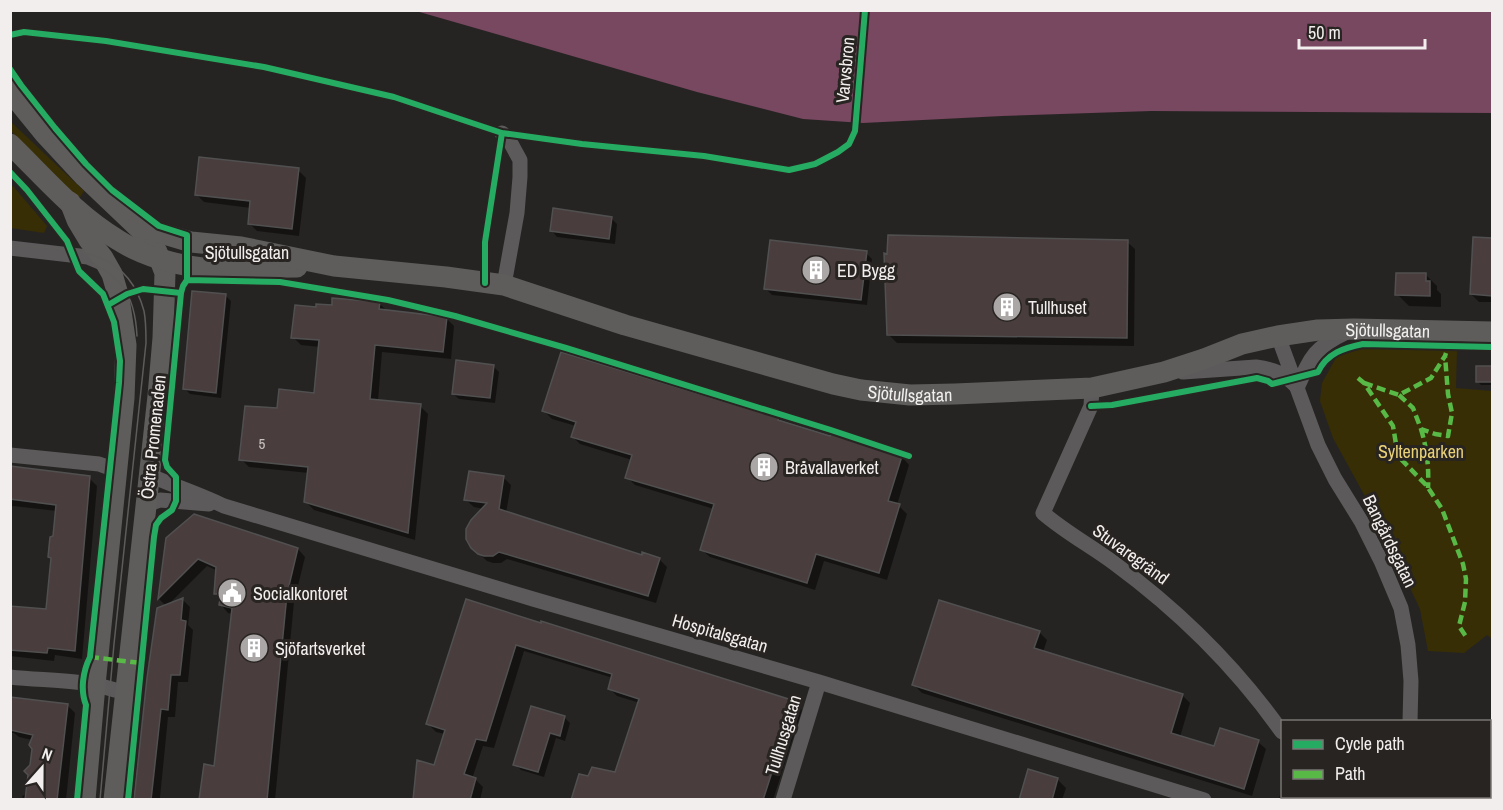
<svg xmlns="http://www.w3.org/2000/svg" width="1503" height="810" viewBox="0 0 1503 810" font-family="'Archivo Narrow',sans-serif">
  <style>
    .green { fill: #372e05 }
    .water { fill: #784760 }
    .shadow { fill: #0007 }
    .building { fill: #493d3e; stroke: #515050; stroke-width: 1.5 }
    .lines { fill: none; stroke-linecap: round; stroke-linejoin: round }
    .minor { stroke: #5c5a5a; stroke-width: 15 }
    .secondary { stroke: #5e5d5c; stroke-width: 21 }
    .tram { stroke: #5d5c5b; stroke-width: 1.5 }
    .quiet { stroke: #58b947; stroke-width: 4.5; stroke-dasharray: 9 4.5; stroke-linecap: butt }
    .cycleway-casing { stroke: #272422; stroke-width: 10 }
    .cycleway { stroke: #26ab63; stroke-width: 6 }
    .labels { text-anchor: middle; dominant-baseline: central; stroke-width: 6; stroke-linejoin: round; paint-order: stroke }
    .number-label { font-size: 15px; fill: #c7c2c1 }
    .street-label { font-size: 18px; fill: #f1eeed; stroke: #272422 }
    .poi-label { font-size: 18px; fill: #f1eeed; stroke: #272422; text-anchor: start }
    .park-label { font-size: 18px; fill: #e8d177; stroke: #272422 }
  </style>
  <rect width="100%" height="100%" fill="#262423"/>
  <!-- green -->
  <path class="green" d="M10,121L84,191L79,199L11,131Z
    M11,186H13L47,226L44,233L11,228Z
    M1363,348L1457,350L1456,388L1492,391V639L1487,635L1464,653L1428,651L1420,609L1378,520L1333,438L1320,401L1322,383L1337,356Z"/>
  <!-- water -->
  <path class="water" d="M416,11H1492V113L1151,111L1002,116L863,123L803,119L697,92Z"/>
  <!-- shadow -->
  <path class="shadow" d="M298,170L306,178L299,236L257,231L249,223L251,208L204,202L196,194Z
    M611,218L617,224L615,244L557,237L552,231Z
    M1474,239L1492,240V302H1479L1471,294Z
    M1127,242L1135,249L1134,346L897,343L889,335Z
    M866,253L872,259L867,305L772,295L766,289Z
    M1426,275L1437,286V290L1441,294V307L1409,306L1397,294Z
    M225,295L231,301L221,398L190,394L184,388Z
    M379,303L388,312L446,318L454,326L451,359L382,352L378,401L420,406L428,414L415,540L314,510L306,502L309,473L249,467L241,459L278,409L316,395L320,347L301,345L293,337L317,309Z
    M493,366L499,372L495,403L459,399L453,394Z
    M1478,367L1492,368V385H1481L1477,381Z
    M544,411L778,419L782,423L902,457L909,465L897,505L899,506L907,514L887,580L824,561L815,590L710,557L702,550L714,509L635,485L627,477L632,460L580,444L572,436L576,426L552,419Z
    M10,467L89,478L97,486L82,659L55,655L54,661L10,656V608L47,610L57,511L13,506L10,508Z
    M503,477L511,485L506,513L643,557L659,559L667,567L656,603L507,559L501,563H493L487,561L472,547L484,509L474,507L466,500Z
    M168,539L298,549L305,557L294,602L275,800H200L216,767L233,614L228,613L221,605L222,599L216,593L218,571L207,566L167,606L183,600L190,607L188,625L193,630L188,682H178L175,717H168L160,798L181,800H136L166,606L159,599Z
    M467,601L794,703L802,710L773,800H572L589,777L616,773L640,703L617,696L609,688L613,678L524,651L494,748L483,746L472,779L476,780L483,787L480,800H414L435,767L445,734L436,732L428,724Z
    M1039,632L1047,640L1043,652L1182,695L1190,703L1180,737L1215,748L1258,742L1266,749L1252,796L922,693L914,685Z
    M10,699L67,705L75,713L66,800H24L22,796L28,793L34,749L32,740L19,737L14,733H10Z
    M532,708L565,718L570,723L565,741L556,738L544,777L521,770L515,764Z
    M1029,771L1058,780L1066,788L1062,800H1020Z
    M1282,789V796H1309L1311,798L1310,800H1280L1279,798Z"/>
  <!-- building -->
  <path class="building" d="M199,157L299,168L292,229L248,224L250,201L195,195Z
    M553,208L612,217L609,239L550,231Z
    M888,235L1128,240L1127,338L887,335L884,253L887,254Z
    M1473,237L1492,238V296L1470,294Z
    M770,240L867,251L861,300L764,289Z
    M1396,273H1426V281H1430V296L1395,295Z
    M192,291L226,294L216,393L183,389Z
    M332,298L380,302L379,309L447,317L443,352L375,345L370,399L421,404L408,533L304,502L308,467L239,460L245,406L277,408L279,389L314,393L319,340L291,338L295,305L316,307V304L332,305Z
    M561,352L779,418L778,420L830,436L831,434L902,456L888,501L900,504L879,573L816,554L807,583L700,550L714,504L625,478L632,455L571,437L576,422L542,411Z
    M456,360L494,365L490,398L452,394Z
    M1476,366H1492V382H1476Z
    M10,466L90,476L75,651L48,648L47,653L10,650V606L46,609L51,558L48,557L50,537L53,536L56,505L10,499Z
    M469,471L504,476L499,509L642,555V552L660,558L648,596L499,552L493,556H484L478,554L471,548L466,539V529L471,520L487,503L464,500Z
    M194,514L298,548L287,594L267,800H199L204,764L214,766L232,608L219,605L221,594H214L216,567L198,559L158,599L166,538Z
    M183,598L181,620L186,621L180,675H171L168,710L161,709L151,800H134L147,678L157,608Z
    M466,599L541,623V621L795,701L763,800H571L579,774L588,776L592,767L615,772L639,699L608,689L612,674L516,645L486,741L476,739L464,774L476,778L470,800H413L417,760L434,765L445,730L426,724Z
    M939,600L1040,631L1034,648L1183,694L1171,733L1214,746L1220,728L1259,740L1244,789L912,685Z
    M10,697L68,704L57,800H25L28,775L24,771L30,765L32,749L29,745L33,735L10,730Z
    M531,706L565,716L560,736L550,733L538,772L513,765Z
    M1028,769L1058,778L1052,800H1019Z"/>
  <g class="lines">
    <!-- minor -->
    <path class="minor" d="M502,133L508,138L520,160V177L517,213L504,285
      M10,248L88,257L107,265
      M1278,336L1318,445L1335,479L1361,521L1382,563L1401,608L1408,645L1411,681L1410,722
      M1183,372L1256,367C1271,369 1284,373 1295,385
      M1092,388L1091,406L1043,513C1065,532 1091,546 1114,563C1178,610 1236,667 1282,732
      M1297,388C1311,356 1315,347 1347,332
      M10,455L99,464L118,471
      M149,475C174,486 199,494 224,506L533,599L819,682L1204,800
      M146,505L160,500L209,504
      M10,677C45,681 81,679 115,690
      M1327,796L1328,800
      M1464,796L1467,800
      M783,800L819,682
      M1404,800V796"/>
    <!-- secondary -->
    <g class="secondary">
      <path d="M10,91L45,134L85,177L148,237L157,252L165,273L163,338L158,396L114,800"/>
      <path d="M10,144C44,177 77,216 118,240C143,256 173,264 202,268L297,267"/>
      <path d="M70,202L77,220L89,240L103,258L112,274L119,298L126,345L124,398L95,685L85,800"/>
      <path id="s1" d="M137,226L191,242L241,247L334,266L446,277L504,285L625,325L833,384L861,390L910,395L955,394L1092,388L1164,372L1204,359L1242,344L1278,336L1318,330L1354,329L1492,332"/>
    </g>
    <!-- tram -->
    <path class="tram" d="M10,245C67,250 126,244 144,311C146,321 146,333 146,343L114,644L100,800
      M79,260C120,271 135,294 137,336"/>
    <!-- quiet -->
    <path class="quiet" d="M1358,378L1364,383L1393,426L1398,456L1427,486L1442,509L1463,564L1466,579L1465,602L1459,626L1467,638
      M1364,383L1399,395L1431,378L1445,356L1446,353
      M1399,395L1413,408L1421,429L1435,434L1448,436L1452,413L1448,394L1445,356
      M1421,429C1427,449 1429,467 1428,488
      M90,657L141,663"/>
    <!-- cycleway casing -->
    <g class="cycleway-casing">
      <path id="cycleway" d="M10,35L24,32L106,41L264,67L394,97L502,133L582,144L704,156L789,170L815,164L838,152L849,144L855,131L865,10
        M10,69L21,85L55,128L86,164L112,190L159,226L187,235V280L183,286L181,293L165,460L167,467L176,477V501L172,510L161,518L156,525L154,537L128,800
        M10,172L27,190L67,241L79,271L103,294L114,322L120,361L119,383L90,657C83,671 80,690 86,705L77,800
        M187,280L280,282L388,300L455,316L566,348L831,430L909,456
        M485,283V242L502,133
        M108,305L127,294L143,289L181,293
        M1091,406L1112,405L1257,378L1268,381L1272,384L1318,372C1327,353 1344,348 1363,344L1492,347"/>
    </g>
    <!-- cycleway -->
    <use href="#cycleway" class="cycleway"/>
  </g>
  <!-- icons -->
  <defs>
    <g id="building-disc" transform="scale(1.5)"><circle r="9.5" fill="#aaa7a6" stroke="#272422"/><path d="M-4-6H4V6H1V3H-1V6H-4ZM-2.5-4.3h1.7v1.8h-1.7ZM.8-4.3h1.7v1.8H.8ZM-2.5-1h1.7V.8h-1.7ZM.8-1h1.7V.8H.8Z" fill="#fff"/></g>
    <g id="civic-disc" transform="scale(1.5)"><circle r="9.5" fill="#aaa7a6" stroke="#272422"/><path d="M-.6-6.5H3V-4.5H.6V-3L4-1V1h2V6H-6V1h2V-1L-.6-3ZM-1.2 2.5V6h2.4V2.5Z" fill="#fff"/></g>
  </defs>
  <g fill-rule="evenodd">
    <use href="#building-disc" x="816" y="270"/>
    <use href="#building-disc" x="1007" y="307"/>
    <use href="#building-disc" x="764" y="467"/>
    <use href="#civic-disc" x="232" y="593"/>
    <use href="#building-disc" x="254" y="648"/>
  </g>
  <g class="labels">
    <!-- number labels -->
    <g class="number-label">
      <text x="262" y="443">5</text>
    </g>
    <!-- street labels -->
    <g class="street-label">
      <text transform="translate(845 70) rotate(-85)">Varvsbron</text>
      <text x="247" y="252">Sjötullsgatan</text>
      <text stroke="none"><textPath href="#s1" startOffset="1280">Sjötullsgatan</textPath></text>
      <text stroke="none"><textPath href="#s1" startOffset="794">Sjötullsgatan</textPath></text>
      <text transform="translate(153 437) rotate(-84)">Östra Promenaden</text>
      <text transform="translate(1390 541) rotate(64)">Bangårdsgatan</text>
      <text transform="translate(1131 554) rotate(36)">Stuvaregränd</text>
      <text transform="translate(720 633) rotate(16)">Hospitalsgatan</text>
      <text transform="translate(783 735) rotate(-73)">Tullhusgatan</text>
    </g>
    <!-- poi labels -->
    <g class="poi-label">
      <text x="837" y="270">ED Bygg</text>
      <text x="1028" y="307">Tullhuset</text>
      <text x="785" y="467">Bråvallaverket</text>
      <text x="253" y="593">Socialkontoret</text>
      <text x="275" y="648">Sjöfartsverket</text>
    </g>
    <!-- park labels -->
    <g class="park-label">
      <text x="1421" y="451">Syltenparken</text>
    </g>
  </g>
  <!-- border -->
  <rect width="1503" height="810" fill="none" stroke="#f1eeed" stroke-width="24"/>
  <!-- legend -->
  <rect x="1281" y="720" width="210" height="78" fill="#272422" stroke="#787573" stroke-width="1.5"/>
  <rect x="1293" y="740" width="30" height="9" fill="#26ab63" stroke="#787573" stroke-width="1.5"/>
  <text x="1335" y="750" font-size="18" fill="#f1eeed">Cycle path</text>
  <rect x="1293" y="770" width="30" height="9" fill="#58b947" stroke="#787573" stroke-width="1.5"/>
  <text x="1335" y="780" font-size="18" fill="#f1eeed">Path</text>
  <!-- north arrow -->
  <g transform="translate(42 768) rotate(21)" stroke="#272422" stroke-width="4.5" paint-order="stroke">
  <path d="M0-4.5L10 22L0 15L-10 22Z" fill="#f1eeed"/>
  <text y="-9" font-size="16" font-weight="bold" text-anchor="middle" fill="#f1eeed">N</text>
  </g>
  <!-- scale -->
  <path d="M1299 39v9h126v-9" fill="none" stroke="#f1eeed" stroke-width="3"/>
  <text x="1308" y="39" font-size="18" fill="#f1eeed" stroke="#272422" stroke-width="4.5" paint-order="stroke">50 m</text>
</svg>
